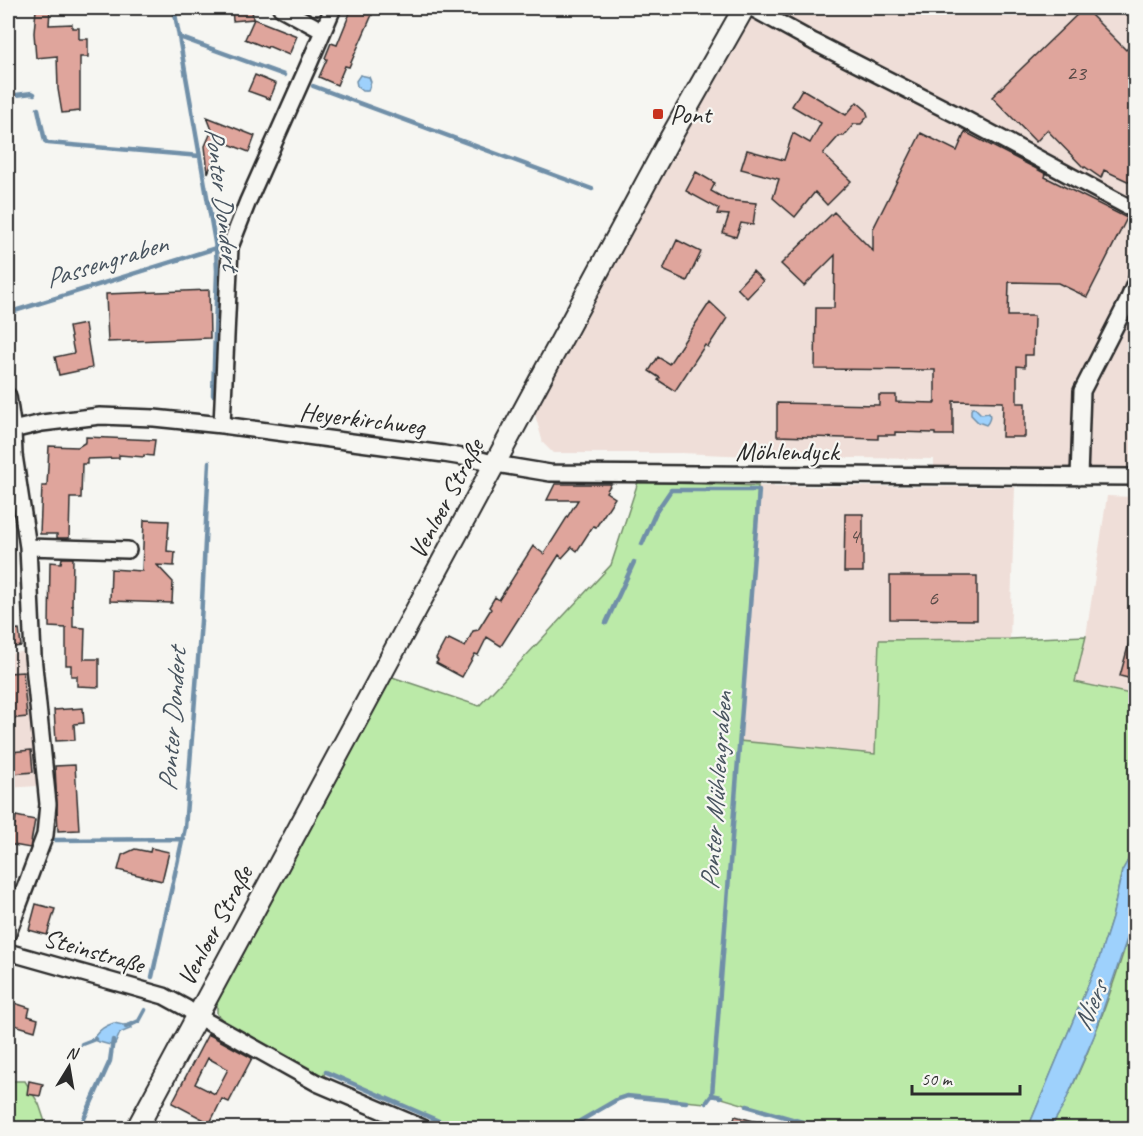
<svg xmlns="http://www.w3.org/2000/svg" width="1143" height="1136" viewBox="0 0 1143 1136" font-family="Caveat,sans-serif">
  <style>
    .built { fill: #efded8 }
    .green { fill: #bbeaa8; stroke: #738a6a; stroke-width: 1.5 }
    .water { fill: #9ed1fc; stroke: #708fa8; stroke-width: 1.5 }
    .lines { fill: none; stroke-linecap: round; stroke-linejoin: round }
    .stream { stroke: #708fa8; stroke-width: 4.5 }
    .building { fill: #dfa59c; stroke: #2b2b2b; stroke-width: 1.5; fill-rule: evenodd }
    .minor-casing { stroke: #2b2b2b; stroke-width: 20 }
    .major-casing { stroke: #2b2b2b; stroke-width: 24 }
    .minor { stroke: #f6f6f2; stroke-width: 15 }
    .major { stroke: #f6f6f2; stroke-width: 20 }
    .poi-dot { fill: #c8321e; stroke: #f6f6f2; stroke-width: 2 }
    .labels { text-anchor: middle; dominant-baseline: central; stroke-width: 4.5; stroke-linejoin: round; paint-order: stroke }
    .number-label { font-size: 22px; fill: #584a47 }
    .poi-label { font-size: 26px; fill: #2b2b2b; stroke: #f6f6f2; text-anchor: start }
    .street-label { font-size: 26px; fill: #2b2b2b; stroke: #f6f6f2 }
    .water-label { font-size: 27px; font-style: italic; fill: #48545f; stroke: #f6f6f2 }
  </style>
  <rect width="100%" height="100%" fill="#f6f6f2"/>
  <filter id="ink" filterUnits="userSpaceOnUse"><feTurbulence type="fractalNoise" baseFrequency=".0167" numOctaves="2"/><feDisplacementMap in="SourceGraphic" scale="12" xChannelSelector="R" yChannelSelector="G"/><feConvolveMatrix kernelMatrix="1 2 1 2 8 2 1 2 1" color-interpolation-filters="sRGB"/></filter>
  <g filter="url(#ink)">
    <!-- built -->
    <path class="built" d="M760,8H1135V477L934,476V459L771,457L682,453H553L543,443L534,411L736,39Z
      M758,486L1015,487L1010,639L879,640L875,754L739,741Z
      M1107,496L1135,497V695L1075,682L1086,636Z
      M27,651L37,786L8,788V654Z"/>
    <!-- green -->
    <path class="green" d="M638,482L758,486L739,741L875,754L879,640L1010,639L1086,636L1075,682L1135,695V848L1122,871L1112,918L1099,959L1028,1128H823L712,1095L706,1103L626,1096L618,1099L568,1128H455L326,1072L322,1077L228,1026L217,1014V1003L392,677L479,706L611,565Z
      M1135,915V1128H1051C1088,1062 1113,988 1135,915Z
      M8,1081H25L39,1104L47,1128H31L29,1124L8,1125Z"/>
    <!-- water -->
    <path class="water" d="M360,75L369,77L371,82L368,91H363L357,86L356,81Z
      M972,408H975L981,414L989,413C991,417 989,422 986,425L978,422L971,415V410Z
      M1135,848V915L1094,1036L1063,1107L1050,1128H1028L1099,959L1112,918L1122,871Z
      M114,1023L123,1025L131,1024L132,1028L120,1033L115,1044L110,1045L96,1041L94,1037C100,1029 105,1026 114,1023Z"/>
    <g class="lines">
      <!-- stream -->
      <path class="stream" d="M174,8L216,248L217,271L213,395
        M179,37L284,75
        M313,86L592,189
        M8,96L32,93L34,94
        M38,109L45,141L48,143L200,156
        M8,313L216,248
        M642,544L656,512L671,490H759L712,1095
        M606,623L634,562
        M55,840L184,839
        M152,977L185,828L201,621L209,462
        M126,1027L139,1021L145,1010
        M82,1044L95,1039
        M326,1072L455,1128
        M706,1103L712,1095L721,1097
        M747,1106L823,1128
        M70,1128L82,1123L110,1061L113,1040
        M568,1128L618,1099L627,1096L686,1102"/>
    </g>
    <!-- building -->
    <path class="building" d="M232,8H252L253,19L233,21Z
      M352,8H375L349,67L345,66L337,85L319,77L327,59L325,58L331,43L337,45Z
      M1084,8L1126,50L1136,40V185L1104,170L1101,178L1085,167L1084,168L1047,130L1036,142L992,97Z
      M36,9L50,10L49,25L72,24V28H79V39H88V57H80V111L62,113L58,89L57,56L36,58L34,33Z
      M254,19L297,36L289,55L268,46L267,48L245,39Z
      M255,75L276,84L270,99L248,91Z
      M802,89L846,115L857,102L866,110L868,116L861,124H854L844,136H839L823,154L851,181L827,205L815,192L795,217L773,198L779,179L741,169L747,150L784,160L793,133L810,143L821,123L792,106Z
      M207,117L255,136L249,152L221,141L208,173L205,146L212,130Z
      M965,132L1035,168L1046,174L1045,177L1127,218L1087,297L1058,283L1009,282L1008,316H1034L1033,355H1025V367L1017,366V403H1025V437H1002L1003,402L953,401V435H935V433L895,432V435H878V439L777,436V403L879,405V395H896V402L935,403V370L815,369L816,308H834L835,255L804,286L781,264L834,212L873,251V229L921,133L957,151Z
      M696,172L715,183L711,191L727,200L756,203L753,225L741,223L736,237L723,233L729,215L717,214L719,209L686,191Z
      M677,240L701,252L687,281L663,270Z
      M753,271L763,281L747,298L737,288Z
      M209,290L210,338L108,342L106,294Z
      M710,302L727,318L708,347L705,345L675,391L658,380L660,378L649,371L658,357L669,364Z
      M85,324L92,368L59,375L55,357L74,353L69,327Z
      M86,437L155,440L153,456L144,455V457L119,455V458L87,459V464H82L81,498H70L69,538H57V534H40L42,486H47L49,446L78,447L86,442Z
      M555,484H611L606,492L615,498L596,527L593,526L577,551L572,547L562,558L559,555L501,646L487,637L478,655L475,654L462,677L436,663L438,661L436,658L445,641H448L449,639L465,647L473,631L478,630L491,609L489,607L495,597L499,600L533,546L544,554L578,500H547Z
      M845,514H863V572H844Z
      M144,520L169,521L167,551L175,552L174,566L157,565L173,582L172,603L110,601L111,569L142,571Z
      M62,558H73L72,606H73V627L85,628L84,659H99V687L77,686V676H71V665H66V628L49,627L50,562L61,563Z
      M890,576H977V620L890,619Z
      M19,629L21,646L8,648V630Z
      M1132,632L1136,633V680L1120,676Z
      M23,672L27,717L8,719V673Z
      M83,708L84,723L74,724L75,740L56,741L54,710Z
      M31,750L33,772L13,774L11,752Z
      M75,765L79,830L58,831L55,766Z
      M16,816L35,820L30,848L8,844V826L12,827L13,823L15,824Z
      M151,848L169,852L162,881L118,870L122,855L135,849L150,852Z
      M36,904L55,909L47,935L29,930Z
      M8,1001L30,1008L28,1016L38,1019L35,1031L8,1023Z
      M208,1034L252,1058L229,1102L222,1099L210,1123L172,1103ZM208,1058L228,1069L215,1094L195,1084Z
      M29,1081L43,1084L40,1096L27,1094Z
      M735,1116L769,1125L768,1128H732Z"/>
    <g class="lines">
      <!-- minor casing -->
      <g class="minor-casing">
        <path id="minor" d="M281,8L323,31
          M752,8L814,42L961,117L1136,211
          M8,396L13,430L14,455L28,547L33,656L48,804L45,835L8,933
          M222,425L230,247L248,201L309,64L333,8
          M8,431L42,423L100,416L154,418L222,425L444,454L481,460L496,464L550,473L1136,477
          M1079,477L1082,391L1127,303L1136,281
          M28,547L128,550
          M8,952L164,996L186,1008L197,1016L317,1083L423,1128"/>
      </g>
      <!-- major casing -->
      <g class="major-casing">
        <path id="major" d="M137,1128L668,142L744,8"/>
      </g>
      <!-- minor -->
      <use href="#minor" class="minor"/>
      <!-- major -->
      <use href="#major" class="major"/>
    </g>
  </g>
  <!-- markers -->
  <rect class="poi-dot" x="652" y="108" width="12" height="12" rx="3"/>
  <g class="labels">
    <!-- number labels -->
    <g class="number-label">
      <text x="1076" y="73">23</text>
      <text x="854" y="536">4</text>
      <text x="933" y="598">6</text>
    </g>
    <!-- poi labels -->
    <g class="poi-label">
      <text x="670" y="114">Pont</text>
    </g>
    <!-- street labels -->
    <g class="street-label">
      <text transform="translate(362 419) rotate(7)">Heyerkirchweg</text>
      <text x="787" y="451">Möhlendyck</text>
      <text transform="translate(446 499) rotate(-62)">Venloer Straße</text>
      <text transform="translate(215 926) rotate(-62)">Venloer Straße</text>
      <text transform="translate(94 951) rotate(16)">Steinstraße</text>
    </g>
    <!-- water labels -->
    <g class="water-label">
      <text transform="translate(223 198) rotate(83)">Ponter Dondert</text>
      <text transform="translate(106 261) rotate(-17)">Passengraben</text>
      <text transform="translate(172 720) rotate(-86)">Ponter Dondert</text>
      <text transform="translate(716 791) rotate(-86)">Ponter Mühlengraben</text>
      <text transform="translate(1090 1006) rotate(-67)">Niers</text>
    </g>
  </g>
  <!-- margin -->
  <rect width="1143" height="1136" fill="none" stroke="#f6f6f2" stroke-width="30"/>
  <rect x="15" y="15" width="1113" height="1106" fill="none" stroke="#2b2b2b" stroke-width="2" filter="url(#ink)"/>
  <!-- north arrow -->
  <g transform="translate(69 1067) rotate(11)" stroke="#f6f6f2" stroke-width="4.5" paint-order="stroke">
  <path d="M0-4.5L10 22L0 15L-10 22Z" fill="#2b2b2b"/>
  <text y="-9" font-size="16" font-weight="bold" text-anchor="middle" fill="#2b2b2b">N</text>
  </g>
  <!-- scale -->
  <path d="M912 1085v9h108v-9" fill="none" stroke="#2b2b2b" stroke-width="3"/>
  <text x="921" y="1085" font-size="18" fill="#2b2b2b" stroke="#f6f6f2" stroke-width="4.5" paint-order="stroke">50 m</text>
</svg>
